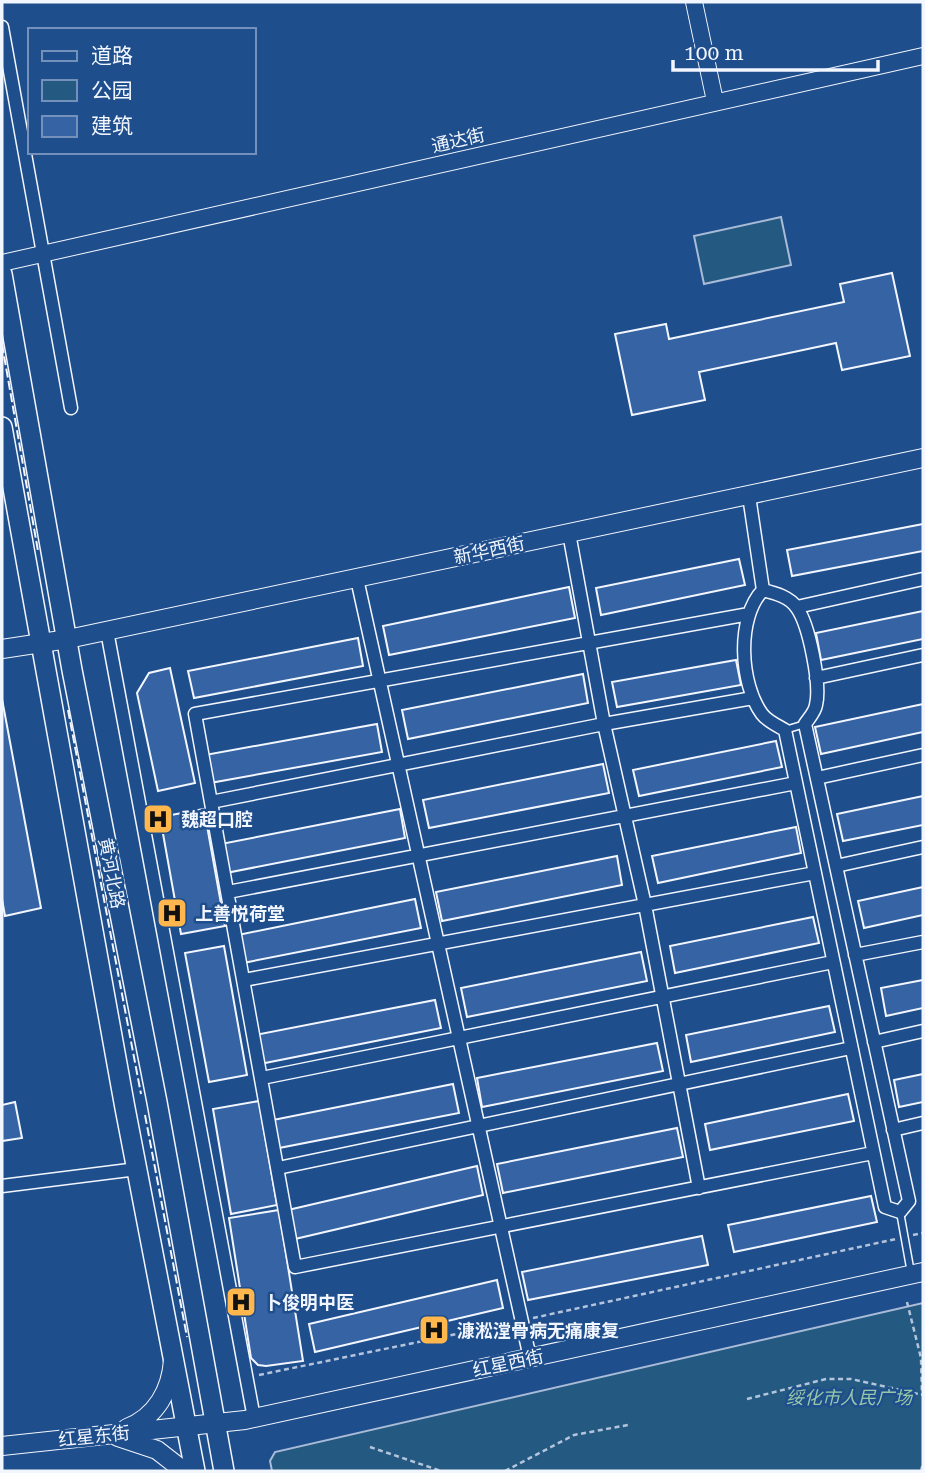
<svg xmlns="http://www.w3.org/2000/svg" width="925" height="1473" viewBox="0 0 925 1473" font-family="'Roboto Serif','Noto Sans SC',serif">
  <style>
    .green { fill: #245a82; stroke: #a8bbd7; stroke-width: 2 }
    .building { fill: #3563a3; stroke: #f2f6ff; stroke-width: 2 }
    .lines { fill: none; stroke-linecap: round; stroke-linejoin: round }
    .service-casing { stroke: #f2f6ff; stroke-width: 9 }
    .minor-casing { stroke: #f2f6ff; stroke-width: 15 }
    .tertiary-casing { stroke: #f2f6ff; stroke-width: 18 }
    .secondary-casing { stroke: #f2f6ff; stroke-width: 20 }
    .primary-casing { stroke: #f2f6ff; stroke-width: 22 }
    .path { stroke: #b3c4dc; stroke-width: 2.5; stroke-dasharray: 5 3.5; stroke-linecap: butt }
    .service { stroke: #1f4e8c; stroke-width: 6 }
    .minor { stroke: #1f4e8c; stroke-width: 12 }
    .tertiary { stroke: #1f4e8c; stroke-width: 16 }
    .secondary { stroke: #1f4e8c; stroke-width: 18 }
    .primary { stroke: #1f4e8c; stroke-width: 19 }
    .fence { stroke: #f2f6ff; stroke-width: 2; stroke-dasharray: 9 3.5; stroke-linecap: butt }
    .labels { text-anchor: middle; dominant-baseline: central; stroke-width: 5; stroke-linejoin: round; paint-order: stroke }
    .street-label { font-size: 18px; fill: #f2f6ff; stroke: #1f4e8c }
    .poi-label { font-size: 18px; font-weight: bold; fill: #f2f6ff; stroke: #1f4e8c; text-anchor: start }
    .park-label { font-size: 18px; font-style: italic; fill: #97c8a6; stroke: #1f4e8c }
  </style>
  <rect width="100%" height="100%" fill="#1f4e8c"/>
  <!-- green -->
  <path class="green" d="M781,217L791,265L704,284L694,236Z
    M923,1303V1471H272L270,1461L275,1452Z"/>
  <!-- building -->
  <path class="building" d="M892,273L910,356L842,370L836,343L699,372L705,400L632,415L615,334L666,324L669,339L844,302L840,284Z
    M923,524V551L792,576L787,550Z
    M739,559L745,585L601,615L596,588Z
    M569,587L575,618L389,655L383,626Z
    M923,611V639L821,660L816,633Z
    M358,638L363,666L194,698L188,671Z
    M736,660L741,685L617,707L612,682Z
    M170,668L195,783L158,791L137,693L149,673Z
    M583,674L588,703L408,739L402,710Z
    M2,699L41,908L5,916L2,899Z
    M923,704V732L821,754L815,727Z
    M377,724L382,752L210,783L205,755Z
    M776,741L782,767L639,796L633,770Z
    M603,764L609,793L429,828L423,800Z
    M923,796V825L843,841L837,814Z
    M204,809L225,926L181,934L160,817Z
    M400,809L405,838L226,873L221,844Z
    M796,827L801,853L658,883L652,856Z
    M617,856L622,885L442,921L436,892Z
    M923,887V915L864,928L858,901Z
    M415,899L421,928L243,963L238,935Z
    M813,917L819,943L675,973L670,946Z
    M224,946L247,1075L209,1082L185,953Z
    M641,952L647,981L467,1017L461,988Z
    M923,980V1008L886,1016L881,988Z
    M435,1000L441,1028L260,1064L255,1035Z
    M829,1006L835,1032L691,1062L686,1035Z
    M657,1043L663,1071L482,1107L477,1078Z
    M923,1074V1102L899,1107L894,1080Z
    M453,1084L459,1113L279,1148L273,1120Z
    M848,1094L854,1121L710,1150L705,1124Z
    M259,1101L277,1205L231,1214L213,1109Z
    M15,1102L22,1138L2,1141V1105Z
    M677,1128L683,1157L503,1193L497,1164Z
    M477,1166L483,1195L295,1239L288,1210Z
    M871,1196L877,1222L734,1252L728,1225Z
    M279,1210L303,1361L266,1366L258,1365L251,1358L229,1218Z
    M702,1236L708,1265L528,1300L522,1272Z
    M497,1280L503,1308L315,1352L309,1324Z"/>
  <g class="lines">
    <!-- service casing -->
    <g class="service-casing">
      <path id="service" d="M785,730L805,724
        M900,1212L911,1273"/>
    </g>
    <!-- minor casing -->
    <g class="minor-casing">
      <path id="minor" d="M2,27L71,408
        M749,496L763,590C736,618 740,684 762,714C767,721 778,726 785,730L885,1207L900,1212L909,1201L805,724C809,718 815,712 816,705C821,684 809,625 797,608C790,597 775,593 763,590
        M569,533L604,724L645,905L699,1188
        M357,579L530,1358
        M797,607L923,579
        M749,614L195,714L295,1267L873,1153
        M107,631L254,1418
        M816,678L923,655
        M817,778L923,755
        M211,802L604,724L753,698
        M836,866L923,847
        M228,892L796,783
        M855,955L923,942
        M244,980L815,873
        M874,1042L923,1031
        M262,1078L833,962
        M893,1130L923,1123
        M278,1168L851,1048
        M2,1186L137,1169"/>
    </g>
    <!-- tertiary casing -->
    <g class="tertiary-casing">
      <path id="tertiary" d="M694,2L715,101
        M2,263L923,56"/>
    </g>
    <!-- secondary casing -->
    <g class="secondary-casing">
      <path id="secondary" d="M2,649L68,639L923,458
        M127,1428C156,1417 171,1390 173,1360
        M118,1437L157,1450L184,1471
        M2,1446L245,1420L923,1272"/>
    </g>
    <!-- primary casing -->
    <g class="primary-casing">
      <path id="primary" d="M2,274L72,670L157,1102L224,1471
        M2,427L125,1108L195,1471"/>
    </g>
    <!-- path -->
    <path class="path" d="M913,1235L923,1233
      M907,1302L921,1358L922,1395
      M533,1318L896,1239
      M259,1375L510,1323
      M747,1399L826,1379H851L923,1395
      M370,1447L441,1471
      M505,1471L574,1435L628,1425
      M921,1471L923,1463"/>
    <!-- service -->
    <use href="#service" class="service"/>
    <!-- minor -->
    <use href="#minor" class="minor"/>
    <!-- tertiary -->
    <use href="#tertiary" class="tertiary"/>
    <!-- secondary -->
    <use href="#secondary" class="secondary"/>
    <!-- primary -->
    <use href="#primary" class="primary"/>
    <!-- fence -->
    <path class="fence" d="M2,344L38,551
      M68,710L141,1094
      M145,1115L187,1337"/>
  </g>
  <!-- icons -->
  <defs>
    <g id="hospital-square" transform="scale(1.575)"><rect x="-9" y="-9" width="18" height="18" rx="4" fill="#ffb74d" stroke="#1f4e8c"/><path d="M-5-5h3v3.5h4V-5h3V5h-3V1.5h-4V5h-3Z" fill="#111"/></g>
  </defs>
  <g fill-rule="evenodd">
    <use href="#hospital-square" x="158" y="819"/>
    <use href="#hospital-square" x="172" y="913"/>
    <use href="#hospital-square" x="241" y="1302"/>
    <use href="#hospital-square" x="434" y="1330"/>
  </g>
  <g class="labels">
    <!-- street labels -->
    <g class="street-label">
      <text transform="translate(458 140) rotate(-13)">通达街</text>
      <text transform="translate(489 550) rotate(-12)">新华西街</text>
      <text transform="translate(112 873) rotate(79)">黄河北路</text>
      <text transform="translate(508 1363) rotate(-12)">红星西街</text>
      <text transform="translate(94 1436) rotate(-6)">红星东街</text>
    </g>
    <!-- poi labels -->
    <g class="poi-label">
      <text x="181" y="819">魏超口腔</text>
      <text x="195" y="913">上善悦荷堂</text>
      <text x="264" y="1302">卜俊明中医</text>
      <text x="457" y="1330">漮淞漟骨病无痛康复</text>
    </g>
    <!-- park labels -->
    <g class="park-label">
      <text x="849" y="1397">绥化市人民广场</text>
    </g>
  </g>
  <!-- border -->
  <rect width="925" height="1473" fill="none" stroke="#f2f6ff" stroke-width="7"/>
  <!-- legend -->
  <rect x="28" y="28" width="228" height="126" fill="#1f4e8c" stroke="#7391ba" stroke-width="2"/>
  <rect x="42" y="51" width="35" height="10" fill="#1f4e8c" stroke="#7391ba" stroke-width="2"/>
  <text x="91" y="63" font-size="21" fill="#f2f6ff">道路</text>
  <rect x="42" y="80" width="35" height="21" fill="#245a82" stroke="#7391ba" stroke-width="2"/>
  <text x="91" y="98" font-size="21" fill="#f2f6ff">公园</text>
  <rect x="42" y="116" width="35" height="21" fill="#3563a3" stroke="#7391ba" stroke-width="2"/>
  <text x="91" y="133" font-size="21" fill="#f2f6ff">建筑</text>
  <!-- scale -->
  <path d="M673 60v10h205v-10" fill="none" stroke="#f2f6ff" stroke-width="3.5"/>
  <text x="684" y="60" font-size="21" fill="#f2f6ff" stroke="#1f4e8c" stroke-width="5" paint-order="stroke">100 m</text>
</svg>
